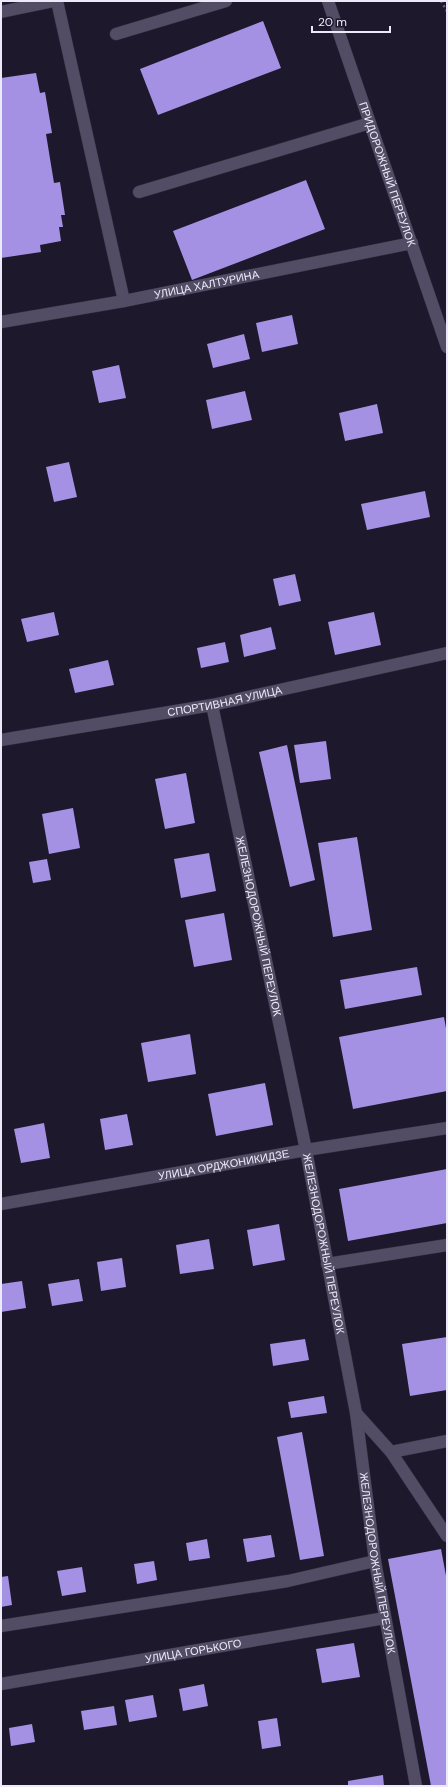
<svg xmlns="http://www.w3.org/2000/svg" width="448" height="1787" viewBox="0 0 448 1787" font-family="'DM Sans',sans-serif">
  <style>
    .building { fill: #a491e3 }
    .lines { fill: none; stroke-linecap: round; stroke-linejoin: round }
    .minor-casing { stroke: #353242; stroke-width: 13 }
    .path { stroke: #696578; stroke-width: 2.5; stroke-dasharray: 2 3; stroke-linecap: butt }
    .minor { stroke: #524d65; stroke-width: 12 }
    .labels { text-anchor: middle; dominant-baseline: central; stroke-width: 4; stroke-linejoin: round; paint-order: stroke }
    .street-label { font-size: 11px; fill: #eceaf9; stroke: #1d182c }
  </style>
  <rect width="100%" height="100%" fill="#1d182c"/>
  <!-- building -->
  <path class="building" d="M263,21L281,68L158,115L140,69Z
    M36,73L40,93L45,92L52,133L46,134L54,183L60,182L65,215H61L63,227H59L61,241L40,245L41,252L1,258V78Z
    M306,180L325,229L192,280L173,231Z
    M292,315L298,344L262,352L256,323Z
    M244,334L250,359L213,368L207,344Z
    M119,365L126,398L99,403L92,371Z
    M245,391L252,420L212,429L206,400Z
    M377,404L383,433L345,441L339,413Z
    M69,462L77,497L54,502L46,467Z
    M425,491L430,517L367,530L361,504Z
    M295,574L301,601L279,606L273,579Z
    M54,612L59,635L27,642L21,619Z
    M374,612L381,645L335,655L328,622Z
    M271,627L276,649L244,657L240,635Z
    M225,642L229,662L201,668L197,648Z
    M108,660L114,685L75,693L69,669Z
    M326,741L331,779L300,783L294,745Z
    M287,745L315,880L290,887L259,752Z
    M186,773L195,823L165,829L155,779Z
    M73,808L80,848L49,854L42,814Z
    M357,837L372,930L333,937L318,843Z
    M209,853L216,891L181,898L174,859Z
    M47,859L51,880L33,883L29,862Z
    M224,913L232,960L194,967L185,920Z
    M417,967L422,995L345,1009L340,980Z
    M444,1017L447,1034V1091L353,1109L339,1037Z
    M190,1034L196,1074L148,1082L141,1043Z
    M265,1083L273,1125L216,1136L208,1094Z
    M127,1114L133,1145L105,1150L100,1119Z
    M44,1123L50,1158L21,1163L14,1129Z
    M447,1169V1223L348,1241L339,1189Z
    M279,1224L285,1260L253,1266L247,1230Z
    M209,1239L214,1269L180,1274L176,1245Z
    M122,1258L126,1287L101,1291L97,1262Z
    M79,1279L83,1301L52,1306L48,1284Z
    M22,1281L26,1308L1,1312V1284Z
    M447,1337V1390L410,1396L402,1344Z
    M305,1339L309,1360L273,1366L270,1344Z
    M324,1396L327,1413L291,1418L288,1402Z
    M302,1432L324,1556L300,1560L277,1437Z
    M271,1535L275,1557L247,1562L243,1539Z
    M207,1539L210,1558L189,1561L186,1543Z
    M441,1549L447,1581V1786H431L388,1559Z
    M154,1561L157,1580L137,1584L134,1564Z
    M82,1567L86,1592L62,1596L57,1571Z
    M8,1576L12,1605L1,1607V1577Z
    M354,1643L360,1677L322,1683L316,1649Z
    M204,1684L208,1706L183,1711L179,1689Z
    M153,1695L157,1717L129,1722L125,1700Z
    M114,1706L117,1725L84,1730L81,1711Z
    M277,1718L281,1746L262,1749L258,1721Z
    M32,1724L35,1742L11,1746L9,1728Z
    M383,1775L384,1786H348V1781Z"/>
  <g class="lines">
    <!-- minor casing -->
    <g class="minor-casing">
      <g id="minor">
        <path d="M57,1L124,301"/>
        <path id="s1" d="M328,1L447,347"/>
        <path d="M1,12L54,1"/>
        <path d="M116,34L226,1"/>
        <path d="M139,192L370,123"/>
        <path id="s2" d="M1,322L124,301L412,243"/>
        <path id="s3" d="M212,705L306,1150L356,1413L375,1561L416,1786"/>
        <path id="s4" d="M1,740L212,705L447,653"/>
        <path id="s5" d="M1,1204L306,1150L447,1128"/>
        <path d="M327,1264L447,1245"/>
        <path d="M356,1413L391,1452L447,1536"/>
        <path d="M391,1452L447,1441"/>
        <path d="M1,1626L288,1581L375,1561"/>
        <path id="s6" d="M1,1684L385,1618"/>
      </g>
    </g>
    <!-- path -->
    <path class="path" d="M441,1L447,11"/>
    <!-- minor -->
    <use href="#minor" class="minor"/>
  </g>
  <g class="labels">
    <!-- street labels -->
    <g class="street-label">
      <text stroke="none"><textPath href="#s1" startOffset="183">ПРИДОРОЖНЫЙ ПЕРЕУЛОК</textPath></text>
      <text stroke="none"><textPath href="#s2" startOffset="209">УЛИЦА ХАЛТУРИНА</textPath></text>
      <text stroke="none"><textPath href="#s4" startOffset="227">СПОРТИВНАЯ УЛИЦА</textPath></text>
      <text stroke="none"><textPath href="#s3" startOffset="226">ЖЕЛЕЗНОДОРОЖНЫЙ ПЕРЕУЛОК</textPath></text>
      <text stroke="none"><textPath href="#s5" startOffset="226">УЛИЦА ОРДЖОНИКИДЗЕ</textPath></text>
      <text stroke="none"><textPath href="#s3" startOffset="550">ЖЕЛЕЗНОДОРОЖНЫЙ ПЕРЕУЛОК</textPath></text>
      <text stroke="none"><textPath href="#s3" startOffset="874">ЖЕЛЕЗНОДОРОЖНЫЙ ПЕРЕУЛОК</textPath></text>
      <text stroke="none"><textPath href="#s6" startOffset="195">УЛИЦА ГОРЬКОГО</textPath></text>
    </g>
  </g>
  <!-- border -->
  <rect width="448" height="1787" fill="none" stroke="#eceaf9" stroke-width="4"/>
  <!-- scale -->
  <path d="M312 26v6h78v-6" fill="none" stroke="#eceaf9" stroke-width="2"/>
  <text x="318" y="26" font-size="12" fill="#eceaf9" stroke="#1d182c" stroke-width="3" paint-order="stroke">20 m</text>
</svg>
